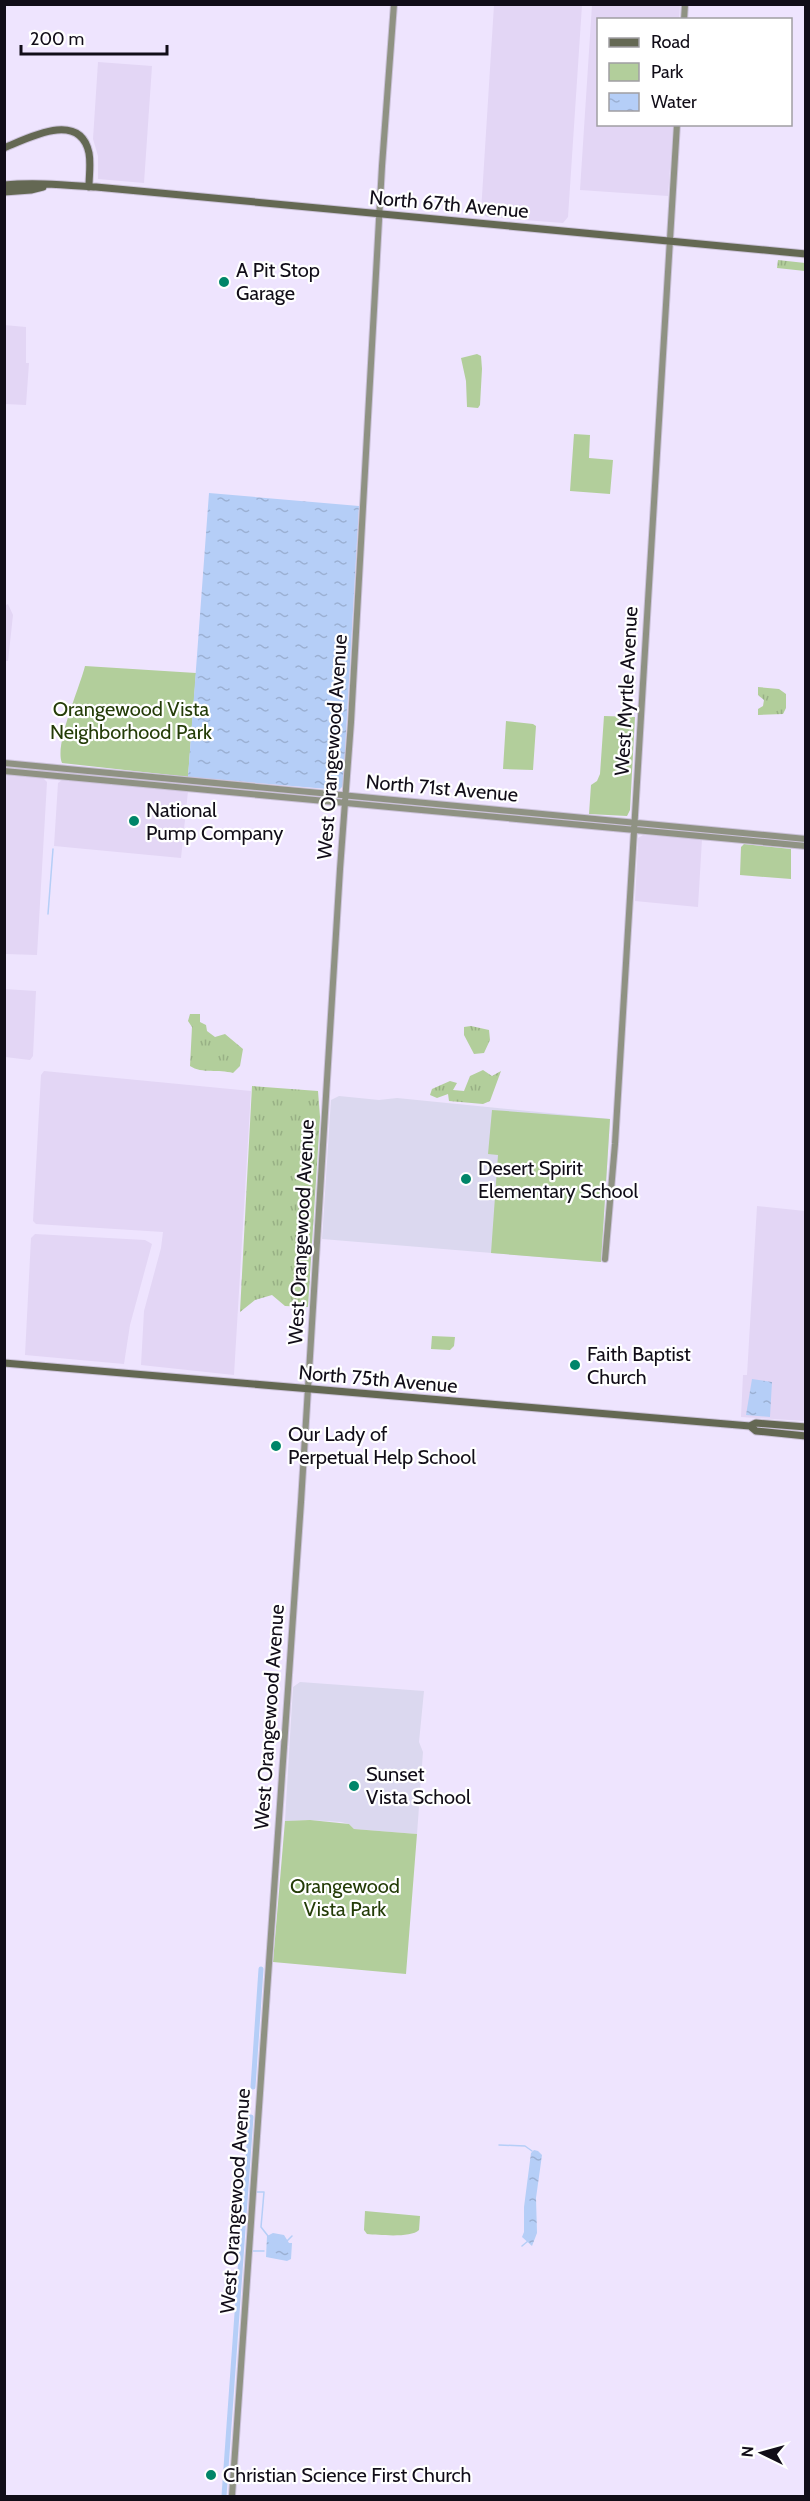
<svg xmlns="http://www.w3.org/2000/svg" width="810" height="2501" viewBox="0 0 810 2501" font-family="Cabin,sans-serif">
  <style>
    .built { fill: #e3d6f5 }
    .education { fill: #dbd8ef }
    .grass { fill: url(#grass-tufts) }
    .park { fill: #b2ce9b }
    .water { fill: url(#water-ripples) }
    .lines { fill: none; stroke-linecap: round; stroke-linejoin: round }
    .stream { stroke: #b5cef7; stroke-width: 1.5 }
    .canal { stroke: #b5cef7; stroke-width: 5 }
    .tertiary-casing { stroke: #cbc2d9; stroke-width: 8 }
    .secondary-casing { stroke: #cbc2d9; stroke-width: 9 }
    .tertiary { stroke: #8f9283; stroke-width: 6 }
    .secondary { stroke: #646853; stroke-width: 7 }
    .poi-dot { fill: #008569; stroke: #fff; stroke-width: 2 }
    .labels { text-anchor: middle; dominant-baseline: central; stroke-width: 4.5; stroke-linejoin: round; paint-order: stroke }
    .street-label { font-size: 20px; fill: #110d18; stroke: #fff }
    .poi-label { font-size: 20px; fill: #110d18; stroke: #fff; text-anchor: start }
    .park-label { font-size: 20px; fill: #243c08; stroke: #fff }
  </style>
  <defs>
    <pattern id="grass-tufts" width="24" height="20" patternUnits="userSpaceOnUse" patternTransform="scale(1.5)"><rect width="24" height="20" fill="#b2ce9b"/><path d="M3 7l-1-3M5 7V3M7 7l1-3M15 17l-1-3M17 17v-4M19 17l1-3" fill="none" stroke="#98b085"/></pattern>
    <pattern id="water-ripples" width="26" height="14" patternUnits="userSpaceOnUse" patternTransform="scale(1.5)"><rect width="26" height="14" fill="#b5cef7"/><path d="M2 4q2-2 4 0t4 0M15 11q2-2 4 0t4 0" fill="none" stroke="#9bb0d3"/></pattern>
  </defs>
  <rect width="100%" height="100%" fill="#eee4fe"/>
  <!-- built -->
  <path class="built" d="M494,5H582L568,217L563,223L487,217L481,212Z
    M592,5H680L679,19L598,20V124L673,125L668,196L580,190Z
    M98,62L152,66L144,183L98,179V156L93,139Z
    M4,325L26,327V363H29L26,405L5,404Z
    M8,604L13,615L8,661H5L4,606Z
    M5,774L43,778L47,782L37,955L5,954Z
    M62,780L188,791L181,858L54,846L58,783Z
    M643,835L702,839L698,907L635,901L638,843V838Z
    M4,989L36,991L33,1056L30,1060L5,1057Z
    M44,1071L251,1091L234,1375L141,1365L144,1311L161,1248L163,1232L36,1224L33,1221L41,1075Z
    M757,1206L805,1211V1421L741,1417L743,1375H747Z
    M35,1234L145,1240L152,1244L130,1325L124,1364L25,1355L31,1238Z"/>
  <!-- education -->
  <path class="education" d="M339,1096L379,1100L397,1098L610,1119L601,1262L322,1239L331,1100Z
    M300,1682L424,1691L419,1742L423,1752L417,1834L354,1829L349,1824L341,1822L310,1820L285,1821L293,1687Z"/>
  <!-- grass -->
  <path class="grass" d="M778,260L805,263V271L777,268Z
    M758,687L779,689L786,694V708L783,714L758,715V709L763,706L764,700L758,695Z
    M190,1014H200V1022L206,1025L207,1031L215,1037L225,1034L243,1049L240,1066L233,1073C219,1069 202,1074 190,1066L192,1027L188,1021Z
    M471,1026L489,1030L490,1040L484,1053L474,1054L464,1035V1027Z
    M483,1070L492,1076L501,1071L490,1101L483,1104L449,1101L448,1094L437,1098L430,1095L432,1089L450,1081L457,1083L453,1090L464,1091L470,1076Z
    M252,1086L318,1091L320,1117L308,1307L285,1306L272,1295L255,1300L240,1312Z"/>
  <!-- park -->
  <path class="park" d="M477,354L481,356L482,369L480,405L478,408L467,407L466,381L461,358Z
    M574,434L590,435L589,458L613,460L610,494L570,491Z
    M85,666L196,673L188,777L62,763C54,745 80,687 85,666Z
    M604,716L635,717L630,810L627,816L589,814L591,785L597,781L600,774Z
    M506,721L533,724L536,726L533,770L503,769Z
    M744,844L791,849V879L740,875L741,847Z
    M492,1110L610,1119L601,1262L491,1253L498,1155L488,1154Z
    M432,1336L455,1337L454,1346L450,1350L431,1349Z
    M310,1820L349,1824L354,1829L417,1834L406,1974L273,1962L285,1821Z
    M365,2211L420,2216L419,2230C411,2238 380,2235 367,2234L364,2230Z"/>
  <!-- water -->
  <path class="water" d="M209,493L359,506L343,786L339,790L188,777Z
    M752,1379L772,1382L770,1417L746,1415Z
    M534,2150L538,2151L542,2155L536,2198L537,2233L532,2246L522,2237L524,2232V2207L531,2153Z
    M273,2233L284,2235L289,2243H292L291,2259L287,2261L266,2257L267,2236Z"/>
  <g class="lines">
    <!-- stream -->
    <path class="stream" d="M48,914L53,849
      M499,2145L525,2146L532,2151
      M257,2192H264L261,2227L268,2236
      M287,2241L292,2236
      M522,2246L528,2241
      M253,2251H264"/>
    <!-- canal -->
    <path class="canal" d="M253,2087L261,1969
      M224,2496L251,2117"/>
    <!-- tertiary casing -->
    <g class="tertiary-casing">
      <path id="tertiary" d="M684,20L685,4
        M4,763L806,839
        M4,771L806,846
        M605,1259L615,1144L677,124
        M232,2496L301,1502L340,869L351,722L382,166L394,4"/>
    </g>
    <!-- secondary casing -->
    <g class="secondary-casing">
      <path id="secondary" d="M4,148C28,138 80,110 89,153C91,164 89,176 89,187
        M4,185C35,182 66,185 96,187L806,254
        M4,192L31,190L43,187
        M4,1363L750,1426L756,1423L806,1427
        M750,1426L756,1431L806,1436"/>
    </g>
    <!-- tertiary -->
    <use href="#tertiary" class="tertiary"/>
    <!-- secondary -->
    <use href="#secondary" class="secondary"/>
  </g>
  <!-- markers -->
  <g class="poi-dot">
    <circle cx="224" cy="282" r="6"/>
    <circle cx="134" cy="821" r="6"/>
    <circle cx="466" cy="1179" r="6"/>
    <circle cx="575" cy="1365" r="6"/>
    <circle cx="276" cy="1446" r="6"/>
    <circle cx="354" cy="1786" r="6"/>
    <circle cx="211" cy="2475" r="6"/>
  </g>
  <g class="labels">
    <!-- street labels -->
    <g class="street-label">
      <text transform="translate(449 204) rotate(5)">North 67th Avenue</text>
      <text transform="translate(626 691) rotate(-87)">West Myrtle Avenue</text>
      <text transform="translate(332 747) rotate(-86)">West Orangewood Avenue</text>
      <text transform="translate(442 788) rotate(5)">North 71st Avenue</text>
      <text transform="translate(301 1232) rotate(-87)">West Orangewood Avenue</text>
      <text transform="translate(378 1379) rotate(5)">North 75th Avenue</text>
      <text transform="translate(269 1717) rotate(-86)">West Orangewood Avenue</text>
      <text transform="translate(235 2201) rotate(-86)">West Orangewood Avenue</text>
    </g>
    <!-- poi labels -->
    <g class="poi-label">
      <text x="236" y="270">A Pit Stop<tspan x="236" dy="23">Garage</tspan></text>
      <text x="146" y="810">National<tspan x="146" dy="23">Pump Company</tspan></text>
      <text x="478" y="1168">Desert Spirit<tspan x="478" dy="23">Elementary School</tspan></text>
      <text x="587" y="1354">Faith Baptist<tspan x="587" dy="23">Church</tspan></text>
      <text x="288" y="1434">Our Lady of<tspan x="288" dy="23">Perpetual Help School</tspan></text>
      <text x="366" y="1774">Sunset<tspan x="366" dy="23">Vista School</tspan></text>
      <text x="223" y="2475">Christian Science First Church</text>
    </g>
    <!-- park labels -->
    <g class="park-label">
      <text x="131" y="709">Orangewood Vista<tspan x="131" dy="23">Neighborhood Park</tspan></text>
      <text x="345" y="1886">Orangewood<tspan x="345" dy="23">Vista Park</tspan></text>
    </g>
  </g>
  <!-- border -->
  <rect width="810" height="2501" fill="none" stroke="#110d18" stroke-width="12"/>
  <!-- legend -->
  <rect x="597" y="18" width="195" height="108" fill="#ffffff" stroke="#a09ea3" stroke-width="1.5"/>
  <rect x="609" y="38" width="30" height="9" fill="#646853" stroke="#a09ea3" stroke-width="1.5"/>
  <text x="651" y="48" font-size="18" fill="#110d18">Road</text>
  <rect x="609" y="63" width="30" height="18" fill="#b2ce9b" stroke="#a09ea3" stroke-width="1.5"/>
  <text x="651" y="78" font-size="18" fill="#110d18">Park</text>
  <rect x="609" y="93" width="30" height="18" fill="url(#water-ripples)" stroke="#a09ea3" stroke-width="1.5"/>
  <text x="651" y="108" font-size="18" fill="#110d18">Water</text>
  <!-- north arrow -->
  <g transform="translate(762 2453) rotate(275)" stroke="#ffffff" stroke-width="4.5" paint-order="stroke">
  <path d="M0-4.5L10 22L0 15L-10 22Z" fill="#110d18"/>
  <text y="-9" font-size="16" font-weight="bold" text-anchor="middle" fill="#110d18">N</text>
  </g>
  <!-- scale -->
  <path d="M21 45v9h146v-9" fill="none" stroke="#110d18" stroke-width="3"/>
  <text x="30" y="45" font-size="18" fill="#110d18" stroke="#ffffff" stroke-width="4.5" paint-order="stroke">200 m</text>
</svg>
